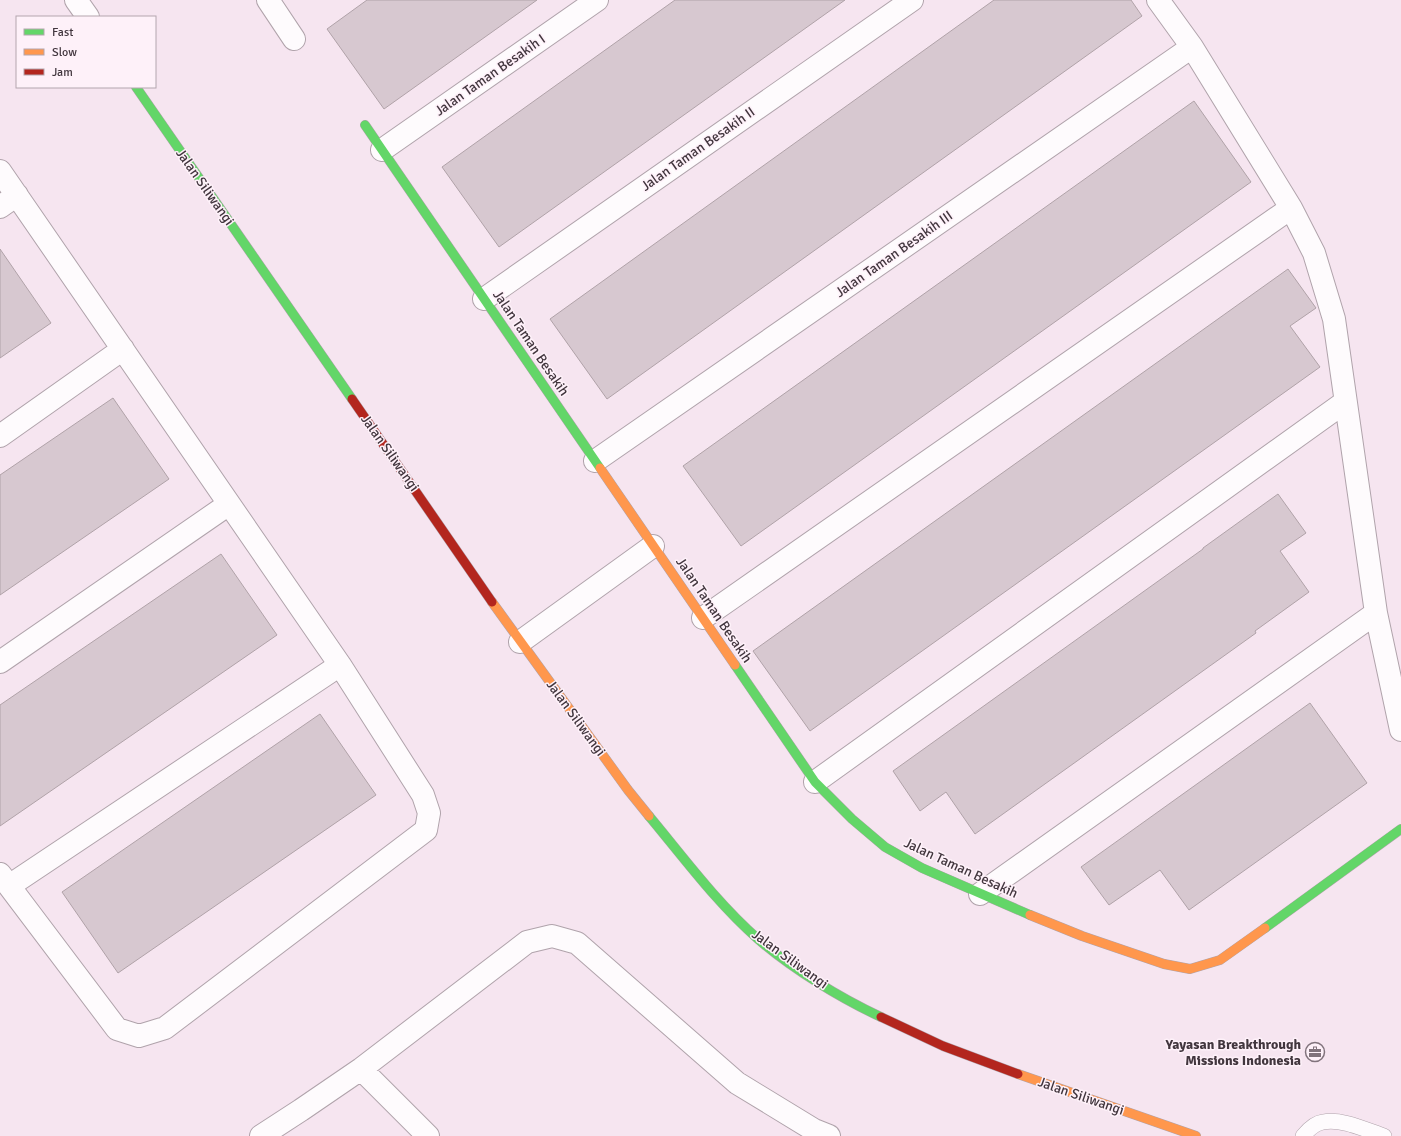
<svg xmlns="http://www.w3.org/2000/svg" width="1401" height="1136" viewBox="0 0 1401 1136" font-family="Signika,sans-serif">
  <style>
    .building { fill: #d7c8d0; stroke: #b0a2a8 }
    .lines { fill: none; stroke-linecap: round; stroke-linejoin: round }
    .lane-casing { stroke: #b0a3ab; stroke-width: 16 }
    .street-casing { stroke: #b0a3ab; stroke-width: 24 }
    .fast-casing { stroke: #b0a3ab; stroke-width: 10 }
    .slow-casing { stroke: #b0a3ab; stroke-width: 10 }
    .jam-casing { stroke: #b0a3ab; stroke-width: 10 }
    .lane { stroke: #fefbfd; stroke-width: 15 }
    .street { stroke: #fefbfd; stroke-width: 22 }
    .fast { stroke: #63d668; stroke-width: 9 }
    .slow { stroke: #ff974d; stroke-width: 9 }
    .jam { stroke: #b3261e; stroke-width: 9 }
    .labels { text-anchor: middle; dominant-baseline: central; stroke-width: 3; stroke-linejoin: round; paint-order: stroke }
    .street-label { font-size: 14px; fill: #42363e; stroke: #fef1f9 }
    .poi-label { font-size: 14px; font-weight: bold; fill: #42363e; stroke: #fef1f9; text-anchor: end }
  </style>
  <rect width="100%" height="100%" fill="#f6e5f0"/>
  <!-- building -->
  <path class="building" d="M367,0H537L384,109L327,29Z
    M675,0H845L499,247L442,167Z
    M994,0H1131L1142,16L607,399L550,319Z
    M1194,101L1251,182L741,546L683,466Z
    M0,249L51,323L0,358Z
    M1288,269L1316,308L1290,326L1320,367L810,731L753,651Z
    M113,398L169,479L0,595V475Z
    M1278,494L1306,533L1280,551L1309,592L1255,631L1256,633L975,834L946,792L920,811L893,771L1203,549V548Z
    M221,554L277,635L0,826V705Z
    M1310,703L1367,783L1189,910L1160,870L1109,905L1081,867Z
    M320,714L376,795L118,973L62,892Z"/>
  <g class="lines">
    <!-- lane casing -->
    <g class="lane-casing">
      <path id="lane" d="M1303,1136C1308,1130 1315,1123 1323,1122C1341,1118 1366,1130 1384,1136"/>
    </g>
    <!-- street casing -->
    <g class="street-casing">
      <path id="street" d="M76,0L88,17
        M268,0L294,39
        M1158,0L1192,47L1291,208L1314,253L1334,319L1376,613L1401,730
        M382,150L597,0
        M0,171L340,665L423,795L429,813L426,830L165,1028L139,1036L117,1029L0,874
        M0,207L17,195
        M484,299L912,0
        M0,436L123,349
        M595,461L1192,47
        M703,618L1291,208
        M520,642L653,546
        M0,662L229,504
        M815,782L1345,402
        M9,886L340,665
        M980,894L1376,613
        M361,1069L428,1136
        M261,1136L301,1110L361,1069L527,942L552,936L577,943L737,1083L814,1130L829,1136"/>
    </g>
    <!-- fast casing -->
    <g class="fast-casing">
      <path id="fast" d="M136,87L352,399
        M365,125L600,468
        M735,665L815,782L852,819L885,847L922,868L1030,915
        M649,816C684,858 717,903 758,939C791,968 840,998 881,1017
        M1265,928L1401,829"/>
    </g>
    <!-- slow casing -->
    <g class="slow-casing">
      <path id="slow" d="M600,468L735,665
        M492,602L628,790L649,816
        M1030,915L1082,936L1164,964L1190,969L1220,960L1265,928
        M1018,1074L1196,1136"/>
    </g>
    <!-- jam casing -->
    <g class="jam-casing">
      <path id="jam" d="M352,399L492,602
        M881,1017L943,1046L1018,1074"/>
    </g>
    <!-- lane -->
    <use href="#lane" class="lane"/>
    <!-- street -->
    <use href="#street" class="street"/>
    <!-- fast -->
    <use href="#fast" class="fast"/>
    <!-- slow -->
    <use href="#slow" class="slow"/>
    <!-- jam -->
    <use href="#jam" class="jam"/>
  </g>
  <!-- icons -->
  <defs>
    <g id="office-ring" transform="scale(1)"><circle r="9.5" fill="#fef1f9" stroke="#81737c" stroke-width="1.5"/><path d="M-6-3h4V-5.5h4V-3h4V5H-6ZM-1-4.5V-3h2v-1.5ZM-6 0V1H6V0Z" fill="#81737c"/></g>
  </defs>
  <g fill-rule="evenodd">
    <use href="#office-ring" x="1315" y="1052"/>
  </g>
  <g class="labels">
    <!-- street labels -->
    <g class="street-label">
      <text transform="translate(490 75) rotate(-35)">Jalan Taman Besakih I</text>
      <text transform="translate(698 149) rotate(-35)">Jalan Taman Besakih II</text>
      <text transform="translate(205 187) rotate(55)">Jalan Siliwangi</text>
      <text transform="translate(894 254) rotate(-35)">Jalan Taman Besakih III</text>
      <text transform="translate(531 343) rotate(56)">Jalan Taman Besakih</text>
      <text transform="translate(390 453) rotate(55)">Jalan Siliwangi</text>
      <text transform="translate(714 610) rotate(56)">Jalan Taman Besakih</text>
      <text transform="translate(576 718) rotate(54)">Jalan Siliwangi</text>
      <text transform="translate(961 868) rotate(25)">Jalan Taman Besakih</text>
      <text transform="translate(790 959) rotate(36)">Jalan Siliwangi</text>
      <text transform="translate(1081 1096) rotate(19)">Jalan Siliwangi</text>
    </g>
    <!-- poi labels -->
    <g class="poi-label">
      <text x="1301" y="1044">Yayasan Breakthrough<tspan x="1301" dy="16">Missions Indonesia</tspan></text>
    </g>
  </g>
  <!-- legend -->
  <rect x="16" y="16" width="140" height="72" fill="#fef1f9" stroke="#b3a6ae"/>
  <rect x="24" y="29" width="20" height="6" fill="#63d668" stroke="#b3a6ae"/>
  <text x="52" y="36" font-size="12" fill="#42363e">Fast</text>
  <rect x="24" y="49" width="20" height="6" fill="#ff974d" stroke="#b3a6ae"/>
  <text x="52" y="56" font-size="12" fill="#42363e">Slow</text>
  <rect x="24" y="69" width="20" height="6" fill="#b3261e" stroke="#b3a6ae"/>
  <text x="52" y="76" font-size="12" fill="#42363e">Jam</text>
</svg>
